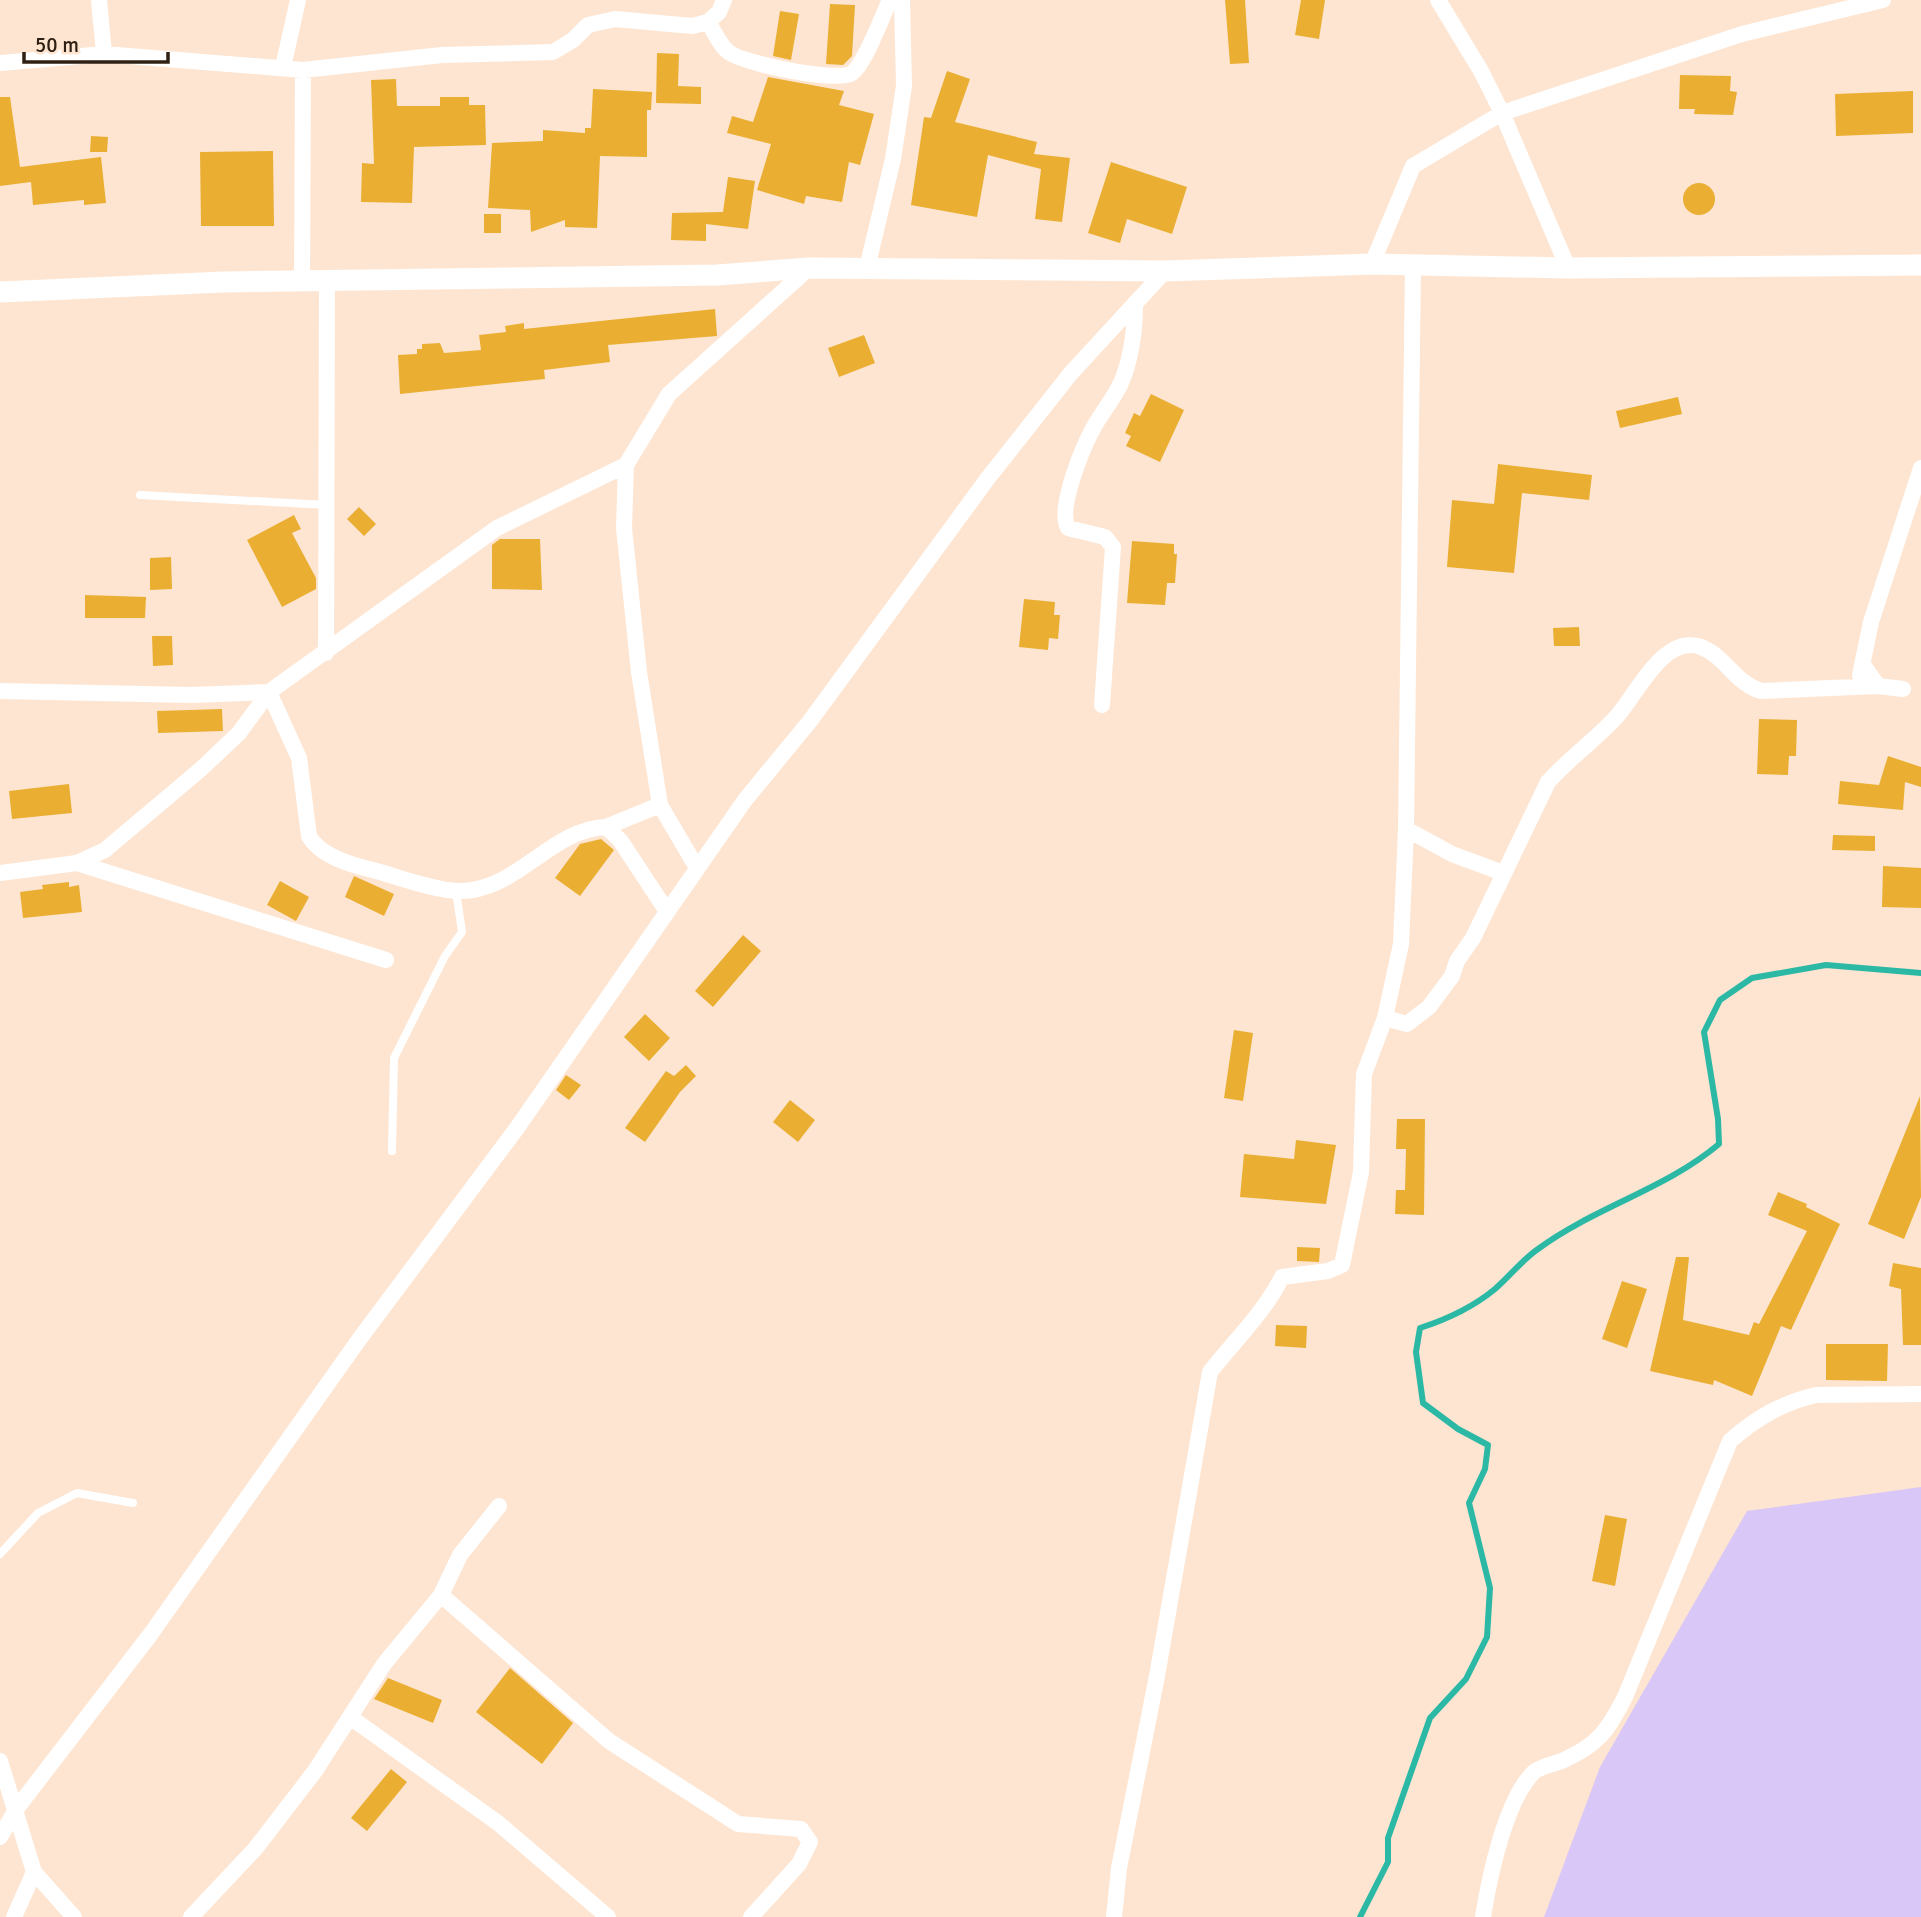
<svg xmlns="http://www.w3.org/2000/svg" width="1921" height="1917" viewBox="0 0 1921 1917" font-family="Signika,sans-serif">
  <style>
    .green { fill: #d8c7f7 }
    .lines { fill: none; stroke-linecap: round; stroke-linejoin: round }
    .stream { stroke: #2bb9a6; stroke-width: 6 }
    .building { fill: #eaaf32 }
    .lane { stroke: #fff; stroke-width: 8 }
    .street { stroke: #fff; stroke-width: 16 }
    .secondary { stroke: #fff; stroke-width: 21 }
  </style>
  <rect width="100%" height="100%" fill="#fee5d1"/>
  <!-- green -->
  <path class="green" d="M1921,1487V1917H1544L1600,1767L1747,1511Z"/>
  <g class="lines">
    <!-- stream -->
    <path class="stream" d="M1360,1917L1388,1862V1838L1430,1718L1466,1679L1487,1637L1490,1588L1469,1503L1485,1469L1488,1445L1458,1429L1423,1403L1416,1352L1420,1328C1448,1319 1472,1308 1495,1289C1510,1276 1522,1260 1538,1249C1595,1207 1666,1189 1719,1144L1718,1119L1704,1032L1720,1000L1752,978L1826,965L1921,973"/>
  </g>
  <!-- building -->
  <path class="building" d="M1225,0H1245L1249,63L1230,64Z
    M1301,0H1325L1319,39L1295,35Z
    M830,4L855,5L852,56L843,65L826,64Z
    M780,11L799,14L791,60L773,56Z
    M657,53L679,54L678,86L701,87V104L656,103Z
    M947,71L970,79L955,122L1037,142L1034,154L1070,158L1062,222L1035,219L1041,169L988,155L977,217L911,205L924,117L931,118Z
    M1680,75L1731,76L1730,91L1737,92L1733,115L1694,114L1695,109H1679Z
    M768,77L844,91L839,105L874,114L860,165L849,162L842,202L806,196L804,204L757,190L771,144L727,133L732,116L753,122Z
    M396,79L397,106H440V97H469V105H485L486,145L414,147L412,203L361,202L362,163L374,164L371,80Z
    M593,89L652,92L651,110H647V157L600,156L597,228L565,227V220L531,232L530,210L488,208L492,143L543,141V130L585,133V128H591Z
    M1913,91V133L1836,136L1835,94Z
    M0,97H10L20,167L101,157L106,203L84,205V200L33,205L31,182L0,186Z
    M91,136L108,137L107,152H90Z
    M273,151L274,226H201L200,152Z
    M1111,162L1187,187L1172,234L1127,219L1120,243L1088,233Z
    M728,177L755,181L748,229L706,224V241L671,240L672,213L723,212Z
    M1683 199a16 16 0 1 1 32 0a16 16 0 1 1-32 0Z
    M484,214H501V233H484Z
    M715,309L717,336L608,345L610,362L544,370L545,379L400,394L398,355L417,354V349H422V344L440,343L444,353L481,350L479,335L506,332L505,326L524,323V329Z
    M864,335L875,363L839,377L828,348Z
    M1151,394L1184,410L1160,462L1126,446L1131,436L1125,433L1134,413L1140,416Z
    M1678,397L1682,414L1620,428L1616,411Z
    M1498,464L1592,475L1589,500L1522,493L1514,573L1447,567L1452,500L1494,504Z
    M359,507L376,524L364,536L347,519Z
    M294,515L301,529L292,533L316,578V589L282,607L247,540Z
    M500,539H540L542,590L492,589V545Z
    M1132,541L1174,544V554H1177L1175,583H1167L1165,605L1127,603Z
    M171,557L172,589L150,590V558Z
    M85,595L146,597L145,618H85Z
    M1024,599L1055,602L1054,615H1060L1058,639L1049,638L1048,650L1019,647Z
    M1579,627L1580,646H1554L1553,628Z
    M152,636H172L173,665L153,666Z
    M222,709L223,731L158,733L157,711Z
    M1759,719L1797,720L1796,756H1789L1788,775L1757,774Z
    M1888,756L1921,767V787L1905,782L1903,810L1838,804L1840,781L1879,785Z
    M69,784L72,813L12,819L9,791Z
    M1833,835L1875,836V851L1832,850Z
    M601,839L614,850L580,896L555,878L580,844Z
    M1883,866L1921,868V908L1882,907Z
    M354,876L394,894L384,916L345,897Z
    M280,881L309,897L296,921L267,905Z
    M69,882V887L79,885L82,912L23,918L20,892L43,889L42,885Z
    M743,935L761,951L713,1007L695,991Z
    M645,1014L670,1038L649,1061L624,1037Z
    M1234,1030L1253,1033L1243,1101L1224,1098Z
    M686,1065L696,1076L680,1092L645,1142L625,1128L666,1071L674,1076Z
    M566,1075L581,1085L569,1100L556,1090Z
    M1920,1096L1921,1197L1904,1239L1868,1224Z
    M790,1100L815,1120L798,1142L773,1122Z
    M1397,1119H1425L1424,1215L1395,1214L1396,1190H1405L1406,1149H1396Z
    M1296,1140L1336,1145L1326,1204L1240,1197L1244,1154L1294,1159Z
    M1778,1192L1807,1204L1806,1207L1840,1224L1791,1330L1781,1326L1752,1396L1714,1380L1713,1385L1650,1371L1676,1257H1689L1683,1320L1749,1335L1754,1322L1759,1324L1807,1231L1768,1215Z
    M1297,1247L1320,1248L1319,1262L1297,1261Z
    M1893,1263L1921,1268V1345H1903L1901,1289L1889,1286Z
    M1622,1281L1647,1289L1627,1348L1602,1339Z
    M1276,1325L1307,1326L1306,1348L1275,1346Z
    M1826,1344H1888L1887,1381L1826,1380Z
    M1605,1515L1627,1519L1615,1586L1592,1581Z
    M510,1668L573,1723L542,1764L476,1712Z
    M388,1678L442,1700L433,1723L374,1699Z
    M391,1769L407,1782L367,1831L351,1818Z"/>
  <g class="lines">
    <!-- lane -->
    <path class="lane" d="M140,495L327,505
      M392,1151L394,1058L445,956L462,932L456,891
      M0,1554L38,1513L77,1493L133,1503"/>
    <!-- street -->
    <path class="street" d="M99,0L104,54
      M1438,0L1481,71L1502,113L1568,268
      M708,22C714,31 721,48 730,53C746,64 838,83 852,73C865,64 882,16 890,0
      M0,63L104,54L303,70L442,55L553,52L573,40L588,25L615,19L692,26L708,22L719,12L724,0
      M283,67L298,0
      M1372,264L1413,166L1502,113L1742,34L1883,0
      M867,268L893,159L904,86L902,0
      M302,281L303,70
      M626,465L624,528L639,672L660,805L697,868
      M326,653L327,280
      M1860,675L1871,622L1921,468
      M1878,686L1903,689
      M0,691L192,695L269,692L299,758L309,836C320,856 351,865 373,870C399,877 429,889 456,891C515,894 550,829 606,827L620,840L666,910
      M1102,705L1113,547L1105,537L1068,528C1057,508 1084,444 1095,425C1103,411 1114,398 1121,383C1132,357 1135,331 1135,303
      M606,827L660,805
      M1406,829L1452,854L1503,873
      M77,863L386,960
      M0,873L77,863L105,850L201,769L239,733L269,692L497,528L626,465L669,394L809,268
      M1385,1018L1401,944L1406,829L1413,265
      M441,1595L609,1741L738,1824L801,1829L810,1842L799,1864L751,1917
      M350,1717L498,1823L608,1917
      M0,1761L34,1872L14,1917
      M0,1837L17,1808L150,1635L358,1341L517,1128L745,800L810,721L988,478L1071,373L1165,271
      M34,1872L74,1917
      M191,1917L255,1849L315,1771L384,1664L441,1595L460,1555L499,1506
      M1114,1917L1119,1868L1157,1676L1210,1372C1235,1340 1264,1313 1282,1277L1328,1271L1342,1265L1361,1172L1364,1074L1385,1018L1407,1024L1429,1007L1452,976L1457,961L1473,938L1548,782C1570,757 1597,739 1618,715C1636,695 1664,633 1701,647C1725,656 1736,684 1761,691L1878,686L1864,666
      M1483,1917C1489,1879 1505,1800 1534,1772C1541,1766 1555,1764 1564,1760C1599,1744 1608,1730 1625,1697L1730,1441C1756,1418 1782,1403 1816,1395L1921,1394"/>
    <!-- secondary -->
    <path class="secondary" d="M0,292L224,282L717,275L809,268L1165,271L1372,264L1568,268L1921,265"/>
  </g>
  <!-- scale -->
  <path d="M24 52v10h144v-10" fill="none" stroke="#2f2013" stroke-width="3.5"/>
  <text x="35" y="52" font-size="21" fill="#2f2013" stroke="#fee5d1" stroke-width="5" paint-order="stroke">50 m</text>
</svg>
